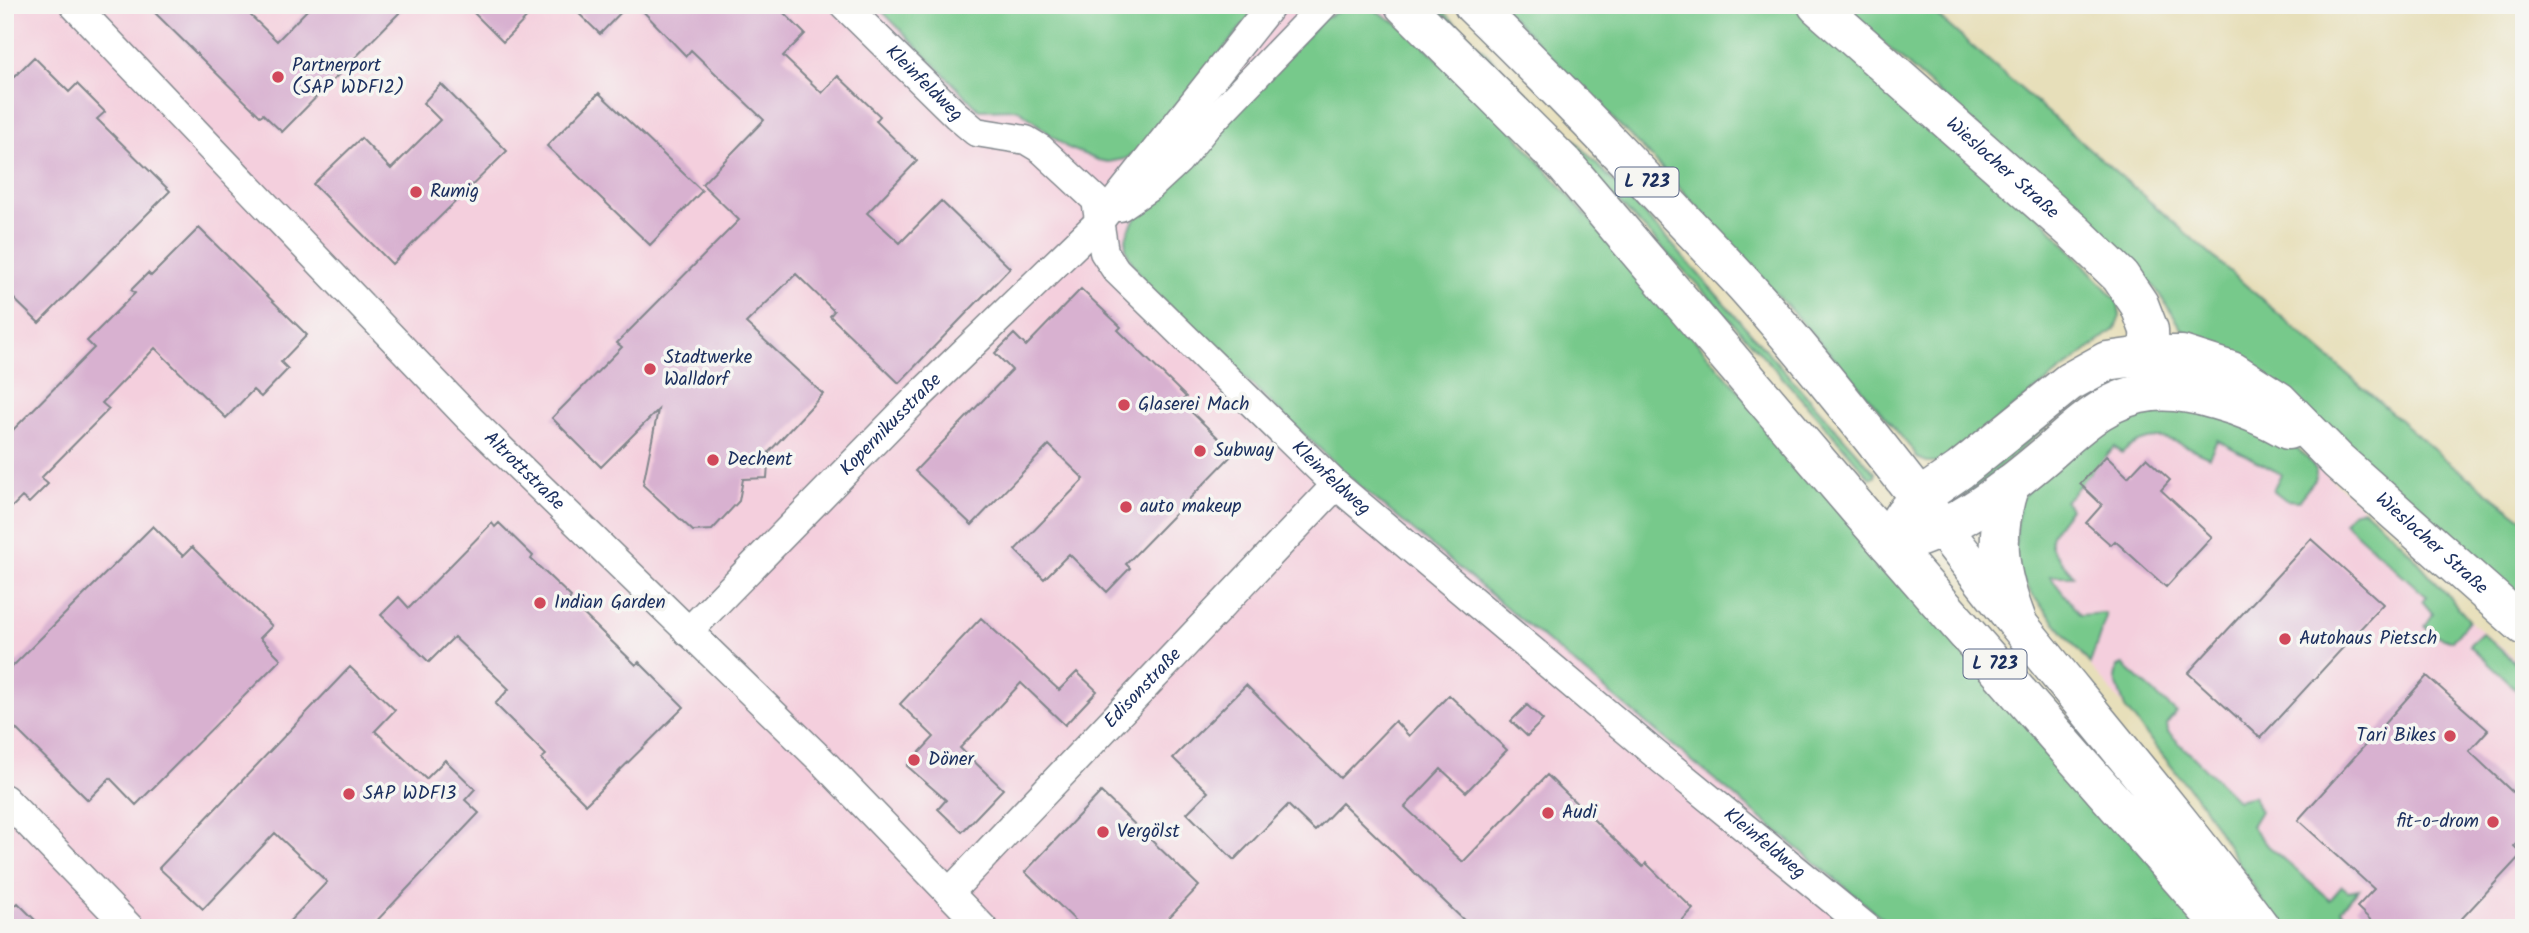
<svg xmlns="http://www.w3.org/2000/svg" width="2529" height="933" viewBox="0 0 2529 933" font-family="Kalam,sans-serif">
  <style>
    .built { fill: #f4cfdd }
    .green { fill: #77c98b; stroke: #497c74; stroke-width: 2 }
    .building { fill: #d8b1d0 }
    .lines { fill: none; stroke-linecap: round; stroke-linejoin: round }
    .street-casing { stroke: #81878c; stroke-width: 31 }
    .secondary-casing { stroke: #81878c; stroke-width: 41 }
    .primary-casing { stroke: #81878c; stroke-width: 41 }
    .street { stroke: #fff; stroke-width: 28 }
    .secondary { stroke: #fff; stroke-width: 38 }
    .primary { stroke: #fff; stroke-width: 38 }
    .poi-dot { fill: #d1495b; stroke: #f6f6f2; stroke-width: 2.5 }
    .labels { text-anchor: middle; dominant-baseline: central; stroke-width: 7; stroke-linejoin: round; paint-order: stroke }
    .shield { fill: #f6f6f2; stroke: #5d6b8a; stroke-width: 2 }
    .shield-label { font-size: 18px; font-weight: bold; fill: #1b2f5e }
    .poi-label { font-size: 19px; fill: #1b2f5e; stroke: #f6f6f2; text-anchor: start }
    .street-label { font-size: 19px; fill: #1b2f5e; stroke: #f6f6f2 }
  </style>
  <rect width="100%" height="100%" fill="#f6f6f2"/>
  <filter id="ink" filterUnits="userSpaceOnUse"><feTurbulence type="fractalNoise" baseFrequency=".0143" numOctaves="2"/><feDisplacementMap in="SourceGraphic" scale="14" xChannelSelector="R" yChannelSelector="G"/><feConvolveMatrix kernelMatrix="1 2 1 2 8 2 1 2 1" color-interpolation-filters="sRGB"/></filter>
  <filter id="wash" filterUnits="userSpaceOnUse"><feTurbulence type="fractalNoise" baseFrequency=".00686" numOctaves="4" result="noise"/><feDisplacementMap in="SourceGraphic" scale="28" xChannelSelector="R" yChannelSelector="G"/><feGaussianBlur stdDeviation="1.57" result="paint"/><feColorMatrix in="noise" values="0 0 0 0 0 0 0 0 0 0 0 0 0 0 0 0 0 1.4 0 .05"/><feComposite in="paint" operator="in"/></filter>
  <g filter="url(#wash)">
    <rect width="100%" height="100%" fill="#e7dfba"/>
    <!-- built -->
    <path class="built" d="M5,5H876L979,110L1018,109L1066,147L1108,162L1260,5H1404L1391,19L1373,9L1357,484L1894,928H5Z
      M2108,415L2306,456L2400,541L2469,620L2524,667V928H2343L2125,708L2049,616L2019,574Z"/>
    <!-- green -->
    <path class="green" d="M876,5H1260L1139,151L1125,159L1108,162L1098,160L1066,147L1018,109L979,110Z
      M1423,5H1437L1576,142L1669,241L1875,473V477L1870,478C1730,312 1577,158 1423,5Z
      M1500,5H1801L2043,220L2118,302L2120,316L2115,329L1943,462H1927L1915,457V453L1854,380L1659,165Z
      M1841,5H1925L2441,456L2524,520V599L2215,351L2183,330L2151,282Z
      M1348,7L1373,9L1405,28L1502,119L2208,928H1894L1357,484L1149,288C1119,244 1117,246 1147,200L1324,18Z
      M2117,378L2076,401L1973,491L1952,501L1950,499L2078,391Z
      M2162,399L2281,437L2306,456L2316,470L2315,480L2298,501L2286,500L2273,490L2281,474L2217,440L2209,457C2175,442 2155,425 2122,453L2115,447L2065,501L2070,509C2041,544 2047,544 2074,576H2050L2080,615L2105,613L2106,616L2090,664L2033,596L2019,574L2014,559L2019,501L2063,450Z
      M2363,509L2400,541L2469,620L2452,641L2431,633L2425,626L2433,614L2422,601L2426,596L2344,522L2352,512Z
      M2482,633L2524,671V697L2469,645Z
      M2123,665L2176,712L2167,723L2168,732L2237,800L2254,796L2260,811L2251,826L2265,843L2330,900L2342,886L2348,891L2359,889L2341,909L2354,928H2279L2203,806L2125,708L2115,679L2117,667Z"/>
    <g id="blocks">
      <!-- building -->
      <path class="building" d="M147,5H240L277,41L312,5H407L282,132L263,114L260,116Z
        M466,5H539L503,42Z
        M570,5H628L600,34Z
        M637,5H776L805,34L783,56L822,93L838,76L880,116L876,121L917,161L867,213L900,243L941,201L1010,268L899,383L830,316L834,311L796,274L746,323L823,394L769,452L767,478L743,479L739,501L712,530L693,531L643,485L658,410L601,467L552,418L622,347L617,343L739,220L702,184L764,120L691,50L686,56Z
        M34,57L69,92L77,84L105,112L97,119L170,191L39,323L5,290V86Z
        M441,84L507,151L392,264L313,184L361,138L391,169L440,120L423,103Z
        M599,93L702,191L650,245L547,146Z
        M199,228L307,335L281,362L288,369L261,397L253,390L226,418L155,348L102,403L109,409L41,478L48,484L29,503L22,497L5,514V438L94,348L87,341L135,293L131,290L148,273L151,276Z
        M1081,289L1121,327L1118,330L1186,397L1181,402L1234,453L1126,564L1130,568L1107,592L1069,554L1044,579L1015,550L1084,479L1049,445L972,525L915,471L1012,370L995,353L1014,334L1026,346Z
        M2106,456L2128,477L2146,458L2170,480L2161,490L2212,537L2166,587L2115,541L2111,545L2086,523L2102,505L2080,484Z
        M492,523L495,527L499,523L533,556L531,559L571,597L569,600L636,665L639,662L684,707L586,804L541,759L546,755L495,704L509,689L454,637L429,662L381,615L399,597L409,608Z
        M153,526L183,556L192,547L272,626L260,638L281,659L136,805L110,778L88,800L5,718V674Z
        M2311,539L2383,604L2260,738L2188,673Z
        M981,618L1059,690L1077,672L1097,691L1065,725L1021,683L960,748L1003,789L962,832L938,809L946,800L907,766L934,737L900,704Z
        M350,667L395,710L375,731L426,779L445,760L475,789L465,800L479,813L370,928H283L327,882L275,833L203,909L159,868Z
        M2427,676L2488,730L2469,751L2524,803V836L2514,846L2522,854L2453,928H2379L2357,907L2374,889L2298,820Z
        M1246,685L1340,778L1395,721L1409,736L1449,695L1507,750L1466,792L1441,769L1405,807L1463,862L1547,775L1643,867L1646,863L1693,909L1675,928H1472L1342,803L1315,831L1288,805L1234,860L1187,813L1208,792L1173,758Z
        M1527,705L1543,720L1527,736L1511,721Z
        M1101,792L1199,886L1159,928H1083L1025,872Z
        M18,903L43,928H5V916Z"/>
    </g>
  </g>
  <g filter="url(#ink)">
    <use href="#blocks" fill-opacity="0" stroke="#81878c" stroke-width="2"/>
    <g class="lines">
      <!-- street casing -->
      <g class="street-casing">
        <g id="street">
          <path id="s1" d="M74,5L470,419L821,760L983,928"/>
          <path id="s2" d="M844,5L956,115L976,132L1026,140L1041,149L1096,200L1104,252L1116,270L1336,485L1655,754L1867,928"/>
          <path d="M1120,207L1151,186L1178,161L1206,127L1324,5"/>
          <path id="s3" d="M688,632L919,396L1098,223L1271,5"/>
          <path d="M5,799L130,928"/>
          <path id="s4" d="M949,893L1336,485"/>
        </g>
      </g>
      <!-- secondary casing -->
      <g class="secondary-casing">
        <g id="secondary">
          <path id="s5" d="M1817,5L2073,231L2120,276L2139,304L2149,330L2151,392"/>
          <path d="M2010,484C1993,536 1998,573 2018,623"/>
          <path id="s6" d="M1888,543L1893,531L1904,514L1918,499L1960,470L2069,382L2107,361L2151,355H2182L2232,371L2279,401L2338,461L2524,626"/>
          <path d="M1891,545C1950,534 2000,494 2045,456C2076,429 2108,396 2152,392C2174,390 2195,394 2215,400C2241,407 2265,417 2288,430"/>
        </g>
      </g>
      <!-- primary casing -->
      <g class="primary-casing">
        <path id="primary" d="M1404,5L1564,164L1859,510L2224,928
          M1473,5C1539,69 1603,135 1666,202C1693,231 1722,260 1749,290C1844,397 1928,512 2017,623C2099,724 2183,823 2261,928"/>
      </g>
      <!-- street -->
      <use href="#street" class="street"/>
      <!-- secondary -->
      <use href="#secondary" class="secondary"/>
      <!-- primary -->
      <use href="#primary" class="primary"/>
    </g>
  </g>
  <!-- markers -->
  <g class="poi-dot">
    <circle cx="278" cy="77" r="7"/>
    <circle cx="416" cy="192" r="7"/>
    <circle cx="650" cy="369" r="7"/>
    <circle cx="1124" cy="405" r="7"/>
    <circle cx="1200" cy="451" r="7"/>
    <circle cx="713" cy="460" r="7"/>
    <circle cx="1126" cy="507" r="7"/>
    <circle cx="540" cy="603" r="7"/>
    <circle cx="2285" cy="639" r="7"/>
    <circle cx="2450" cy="736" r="7"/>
    <circle cx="914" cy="760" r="7"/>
    <circle cx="349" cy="794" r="7"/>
    <circle cx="1548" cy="813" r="7"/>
    <circle cx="2493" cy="822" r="7"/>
    <circle cx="1103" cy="832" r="7"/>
  </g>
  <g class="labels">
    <!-- shield labels -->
    <g class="shield">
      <rect x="1615.5" y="167.5" width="63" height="29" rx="5"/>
      <rect x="1963.5" y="649.5" width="63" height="29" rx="5"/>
    </g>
    <g class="shield-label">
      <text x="1647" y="182">L 723</text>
      <text x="1995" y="664">L 723</text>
    </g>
    <!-- poi labels -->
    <g class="poi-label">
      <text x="292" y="66">Partnerport<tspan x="292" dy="22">(SAP WDF12)</tspan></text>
      <text x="430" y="192">Rumig</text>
      <text x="664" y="358">Stadtwerke<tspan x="664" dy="22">Walldorf</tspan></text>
      <text x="1138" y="405">Glaserei Mach</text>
      <text x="1214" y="451">Subway</text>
      <text x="727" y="460">Dechent</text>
      <text x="1140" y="507">auto makeup</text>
      <text x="554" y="603">Indian Garden</text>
      <text x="2299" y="639">Autohaus Pietsch</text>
      <text x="2436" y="736" text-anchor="end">Tari Bikes</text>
      <text x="928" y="760">Döner</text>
      <text x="363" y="794">SAP WDF13</text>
      <text x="1562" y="813">Audi</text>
      <text x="2479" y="822" text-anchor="end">fit-o-drom</text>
      <text x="1117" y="832">Vergölst</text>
    </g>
    <!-- street labels -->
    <g class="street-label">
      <text stroke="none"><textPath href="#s2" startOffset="112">Kleinfeldweg</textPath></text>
      <text stroke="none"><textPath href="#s5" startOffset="247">Wieslocher Straße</textPath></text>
      <text stroke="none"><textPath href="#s3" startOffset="290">Kopernikusstraße</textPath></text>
      <text stroke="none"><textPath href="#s1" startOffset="648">Altrottstraße</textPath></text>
      <text stroke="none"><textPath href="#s2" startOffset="700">Kleinfeldweg</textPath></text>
      <text stroke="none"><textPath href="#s6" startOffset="681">Wieslocher Straße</textPath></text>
      <text stroke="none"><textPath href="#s4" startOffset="282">Edisonstraße</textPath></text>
      <text stroke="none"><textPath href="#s2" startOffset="1267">Kleinfeldweg</textPath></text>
    </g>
  </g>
  <!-- margin -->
  <rect width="2529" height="933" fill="none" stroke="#f6f6f2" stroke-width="28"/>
</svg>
